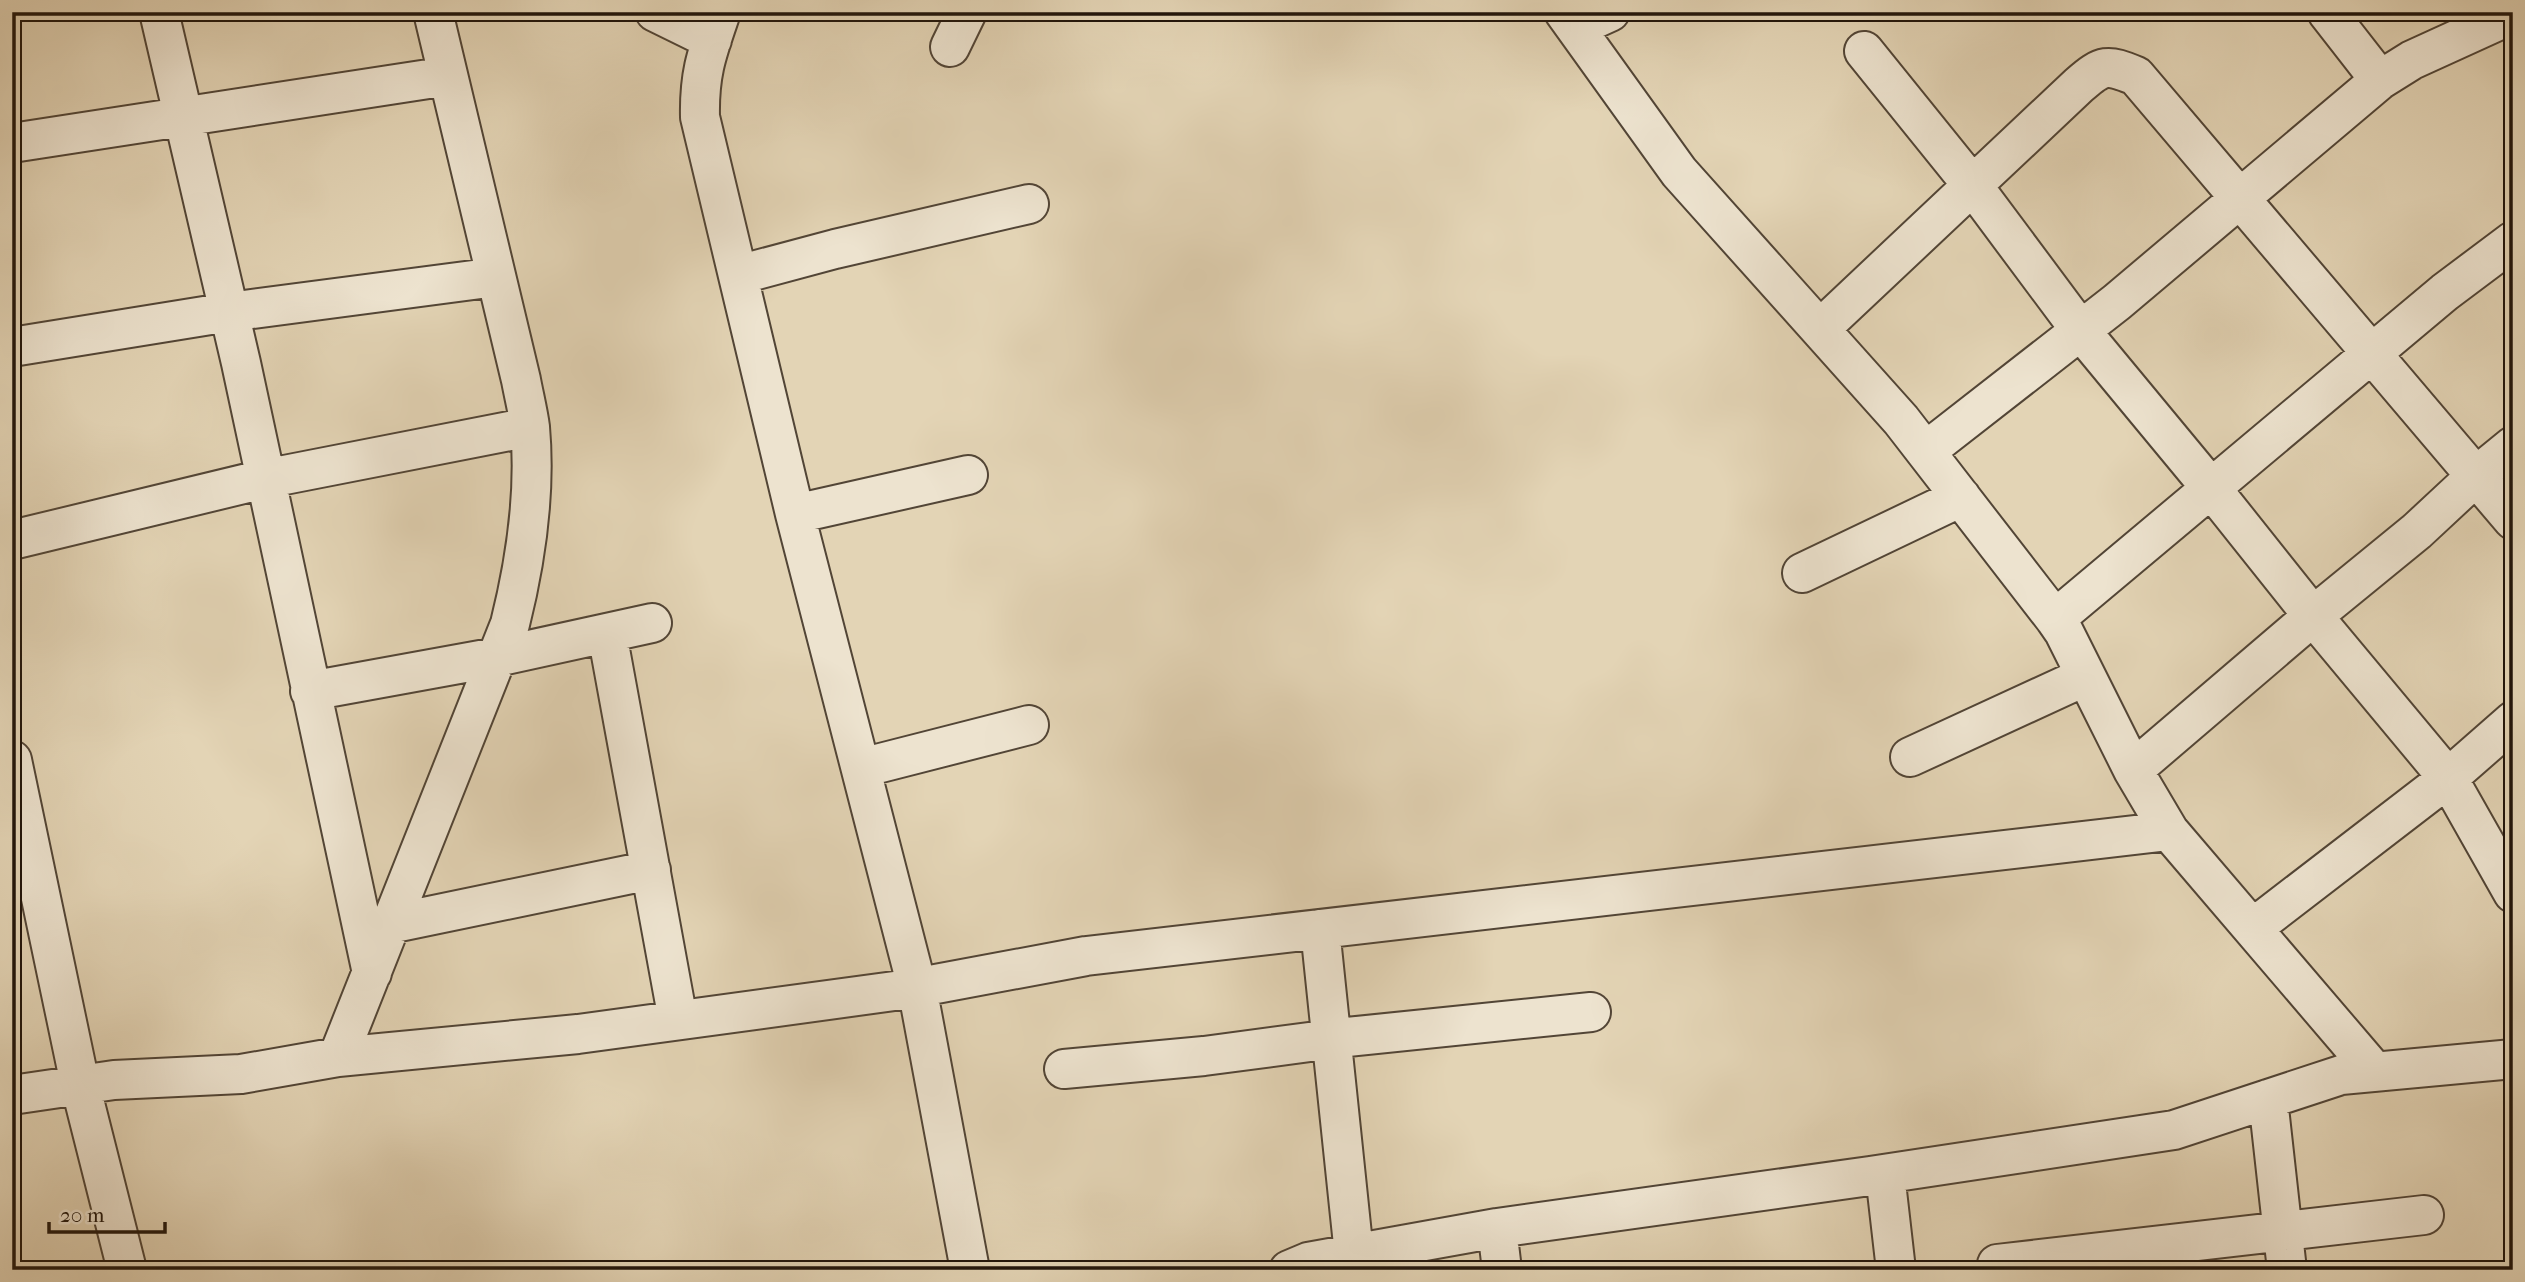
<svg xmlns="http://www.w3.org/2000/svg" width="2525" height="1282" viewBox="0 0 2525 1282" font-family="'IM FELL French Canon',serif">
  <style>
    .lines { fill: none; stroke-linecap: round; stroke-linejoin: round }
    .minor-casing { stroke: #524536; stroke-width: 42 }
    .minor { stroke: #ede3cf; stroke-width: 38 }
  </style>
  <rect width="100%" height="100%" fill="#e3d4b5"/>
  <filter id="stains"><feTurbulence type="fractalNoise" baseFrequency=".00286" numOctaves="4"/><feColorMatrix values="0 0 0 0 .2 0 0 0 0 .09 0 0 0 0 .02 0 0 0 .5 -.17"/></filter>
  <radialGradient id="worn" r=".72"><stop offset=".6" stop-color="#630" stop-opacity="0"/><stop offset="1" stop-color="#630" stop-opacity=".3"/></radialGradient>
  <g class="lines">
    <!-- minor casing -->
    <g class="minor-casing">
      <path id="minor" d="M159,12L241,363L372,973
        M655,12L712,40
        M721,12C707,53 699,73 700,117L795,514L917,987L970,1270
        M1564,12L1679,172L1901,420L2055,619L2064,632L2133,770L2169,831L2375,1072
        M2327,12L2380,80
        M1577,27L1610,12
        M950,47L967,12
        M1864,51L1973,186L2081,331L2211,488L2313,616L2448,778L2513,893
        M12,143L448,76
        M738,275L835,249L1029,204
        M1820,329L2079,85C2103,64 2107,64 2136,76L2513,520
        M12,347L229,312L496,277
        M1926,451L2117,302L2380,80L2412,60L2513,14
        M795,514L968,475
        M12,540L264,479L530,427
        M1802,573L1961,497
        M2055,619L2445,292L2513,241
        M607,633L678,1020
        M310,691L497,657L652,623
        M1910,757L2086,676
        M12,760L80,1084L127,1270
        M861,768L1029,725
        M2133,770L2313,616L2417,531L2475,477L2513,446
        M390,924L651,870
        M2253,928L2448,778L2513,721
        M1320,929L1354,1254
        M338,1057L510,624C526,560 536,494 530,427C528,412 524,396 521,380L433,12
        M1064,1069L1204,1056L1347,1037L1591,1012
        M12,1095L114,1080L241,1074L338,1057L578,1034L909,989L1086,956L2169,831
        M2268,1099L2287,1270
        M1885,1174L1896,1270
        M1497,1228L1502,1270
        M1997,1264L2424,1215
        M1289,1270L1308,1262L1497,1228L1870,1176L2174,1130L2341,1075L2513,1059"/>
    </g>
    <!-- minor -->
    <use href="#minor" class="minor"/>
  </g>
  <!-- margin -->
  <rect width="2525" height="1282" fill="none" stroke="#e3d4b5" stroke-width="42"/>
  <rect x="14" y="14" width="2497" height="1254" fill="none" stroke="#21150b" stroke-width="3.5"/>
  <rect x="21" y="21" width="2483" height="1240" fill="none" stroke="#21150b" stroke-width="2"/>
  <!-- scale -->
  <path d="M49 1222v10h116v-10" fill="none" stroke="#21150b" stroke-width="3.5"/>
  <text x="60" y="1222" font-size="21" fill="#21150b" stroke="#ede3cf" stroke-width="5" paint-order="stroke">20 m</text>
  <rect width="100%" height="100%" filter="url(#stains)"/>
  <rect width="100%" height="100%" fill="url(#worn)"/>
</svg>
